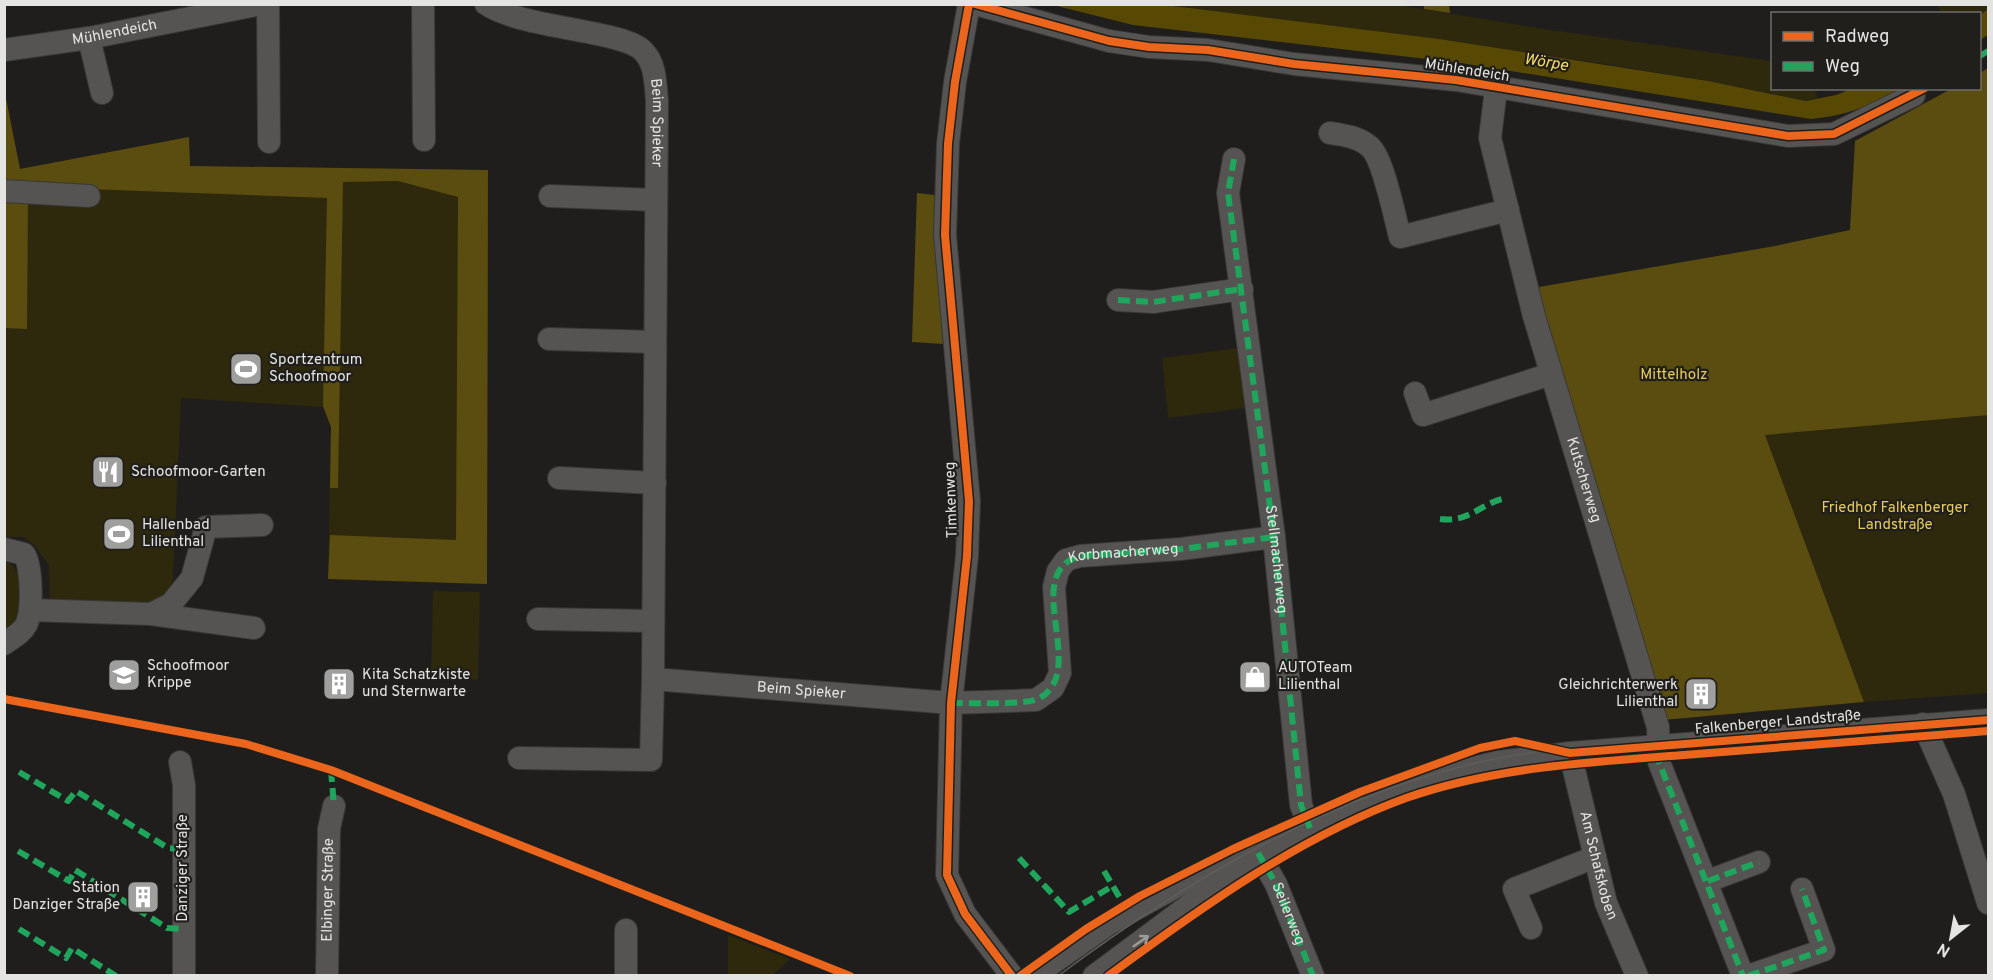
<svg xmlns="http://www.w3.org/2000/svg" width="1993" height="980" viewBox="0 0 1993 980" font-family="Overpass,sans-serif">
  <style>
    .green { fill: #2e280c }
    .forest { fill: #5a4d0f }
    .water { fill: #574904 }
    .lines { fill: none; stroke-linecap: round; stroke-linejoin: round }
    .minor-casing { stroke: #383837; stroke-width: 24 }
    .minor { stroke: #555453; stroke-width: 22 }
    .tram { stroke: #5d5d5c; stroke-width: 1.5 }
    .quiet { stroke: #20a55d; stroke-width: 6; stroke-dasharray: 12 6; stroke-linecap: butt }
    .cycleway-casing { stroke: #201f1c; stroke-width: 11 }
    .cycleway { stroke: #eb651d; stroke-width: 8 }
    .oneway { stroke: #9c9c9a }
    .labels { text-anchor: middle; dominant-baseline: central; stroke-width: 4.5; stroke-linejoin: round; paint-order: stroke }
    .street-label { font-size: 15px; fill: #e4e4e2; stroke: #201f1c }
    .poi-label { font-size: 15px; fill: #e4e4e2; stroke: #201f1c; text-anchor: start }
    .park-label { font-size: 15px; fill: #e7cb56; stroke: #201f1c }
    .water-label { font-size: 16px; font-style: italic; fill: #f8dc68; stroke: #201f1c }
  </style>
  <rect width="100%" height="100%" fill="#1f1e1d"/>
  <!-- green -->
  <path class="green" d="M1165,5H1398L1551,30L1772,61V88L1814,89L1818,98L1806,101C1595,54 1379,37 1165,5Z
    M1937,5H1988V9L1980,15L1942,13Z
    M4,88L20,169L189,137L190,166L488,170L487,584L328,579L331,427L323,407L181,398L173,578L170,594L156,604L50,603L49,565L34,545L23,537H5Z
    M1238,348L1247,408L1168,418L1162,358Z
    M1988,414V693L1864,702L1764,434Z
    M5,561C26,570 20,595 20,615L19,621L5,634Z
    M433,591L480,592L478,680L431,676Z
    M728,935L790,959L773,975H728Z"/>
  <!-- forest -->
  <path class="forest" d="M1424,5H1449L1450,13L1424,9Z
    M1988,68V415L1765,435L1864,702L1663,720L1539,293V287L1775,246L1850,230L1855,141L1951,89L1980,88V73Z
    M4,88L20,169L189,137L190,166L488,170L487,584L328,579L330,535L456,540L458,197L398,181L343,182L338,488H330L331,427L323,406L327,198L5,186Z
    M917,193L935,195L936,254L943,344L912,342Z
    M5,201H28L27,329L5,328Z"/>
  <!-- water -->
  <path class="water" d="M1053,5H1165L1439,39L1708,81L1806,101L1836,95L1851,89H1900C1870,106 1845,116 1811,119L1461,63L1133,25Z
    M1988,9V35L1980,40V15Z"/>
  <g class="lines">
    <!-- minor casing -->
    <g class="minor-casing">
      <g id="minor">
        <path d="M268,4L269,142"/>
        <path d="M423,4L424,140"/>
        <path id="s1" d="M486,4C522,29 626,30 644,52C656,65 655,83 657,100L653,679L951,703L1036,700L1053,688L1060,673L1054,587L1058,571L1066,560L1080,556L1181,549L1274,537"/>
        <path d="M969,4L955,82L948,144L945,235L969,501L967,556L951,703L947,875L965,914L1012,976"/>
        <path d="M975,4L1109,41L1149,47L1208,50L1294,64L1456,80L1788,136L1834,134L1914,95"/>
        <path d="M89,38L102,93"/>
        <path id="s2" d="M4,50L89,38L261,4"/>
        <path id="s3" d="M1496,89L1490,138L1534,316L1658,727L1659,762L1743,976"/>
        <path d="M1330,133C1344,135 1359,137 1370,147C1383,158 1395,218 1400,237L1508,210"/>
        <path id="s4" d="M1234,159L1228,193L1274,537L1301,805L1310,828"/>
        <path d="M4,191L89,196"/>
        <path d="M550,196L656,200"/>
        <path d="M1118,300L1153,302L1242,289"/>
        <path d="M549,339L655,342"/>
        <path d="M1415,393L1423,415L1551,374"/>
        <path d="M559,478L655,483"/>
        <path d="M4,549L24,554C32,565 33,612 26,625C22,633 12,638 4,644"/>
        <path d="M30,610L151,614L171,604L192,578L206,527L262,525"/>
        <path d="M151,614L254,628"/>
        <path d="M538,619L653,621"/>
        <path d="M1923,724L1954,794L1988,903"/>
        <path id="s5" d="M1570,753L1606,903L1637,976"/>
        <path d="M519,758L651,760L653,679"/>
        <path d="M180,762L184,785V976"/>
        <path id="s6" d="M1258,853L1276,884L1313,976"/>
        <path d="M1708,881L1759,862"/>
        <path d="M1531,928L1514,889L1595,857"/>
        <path d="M626,930V976"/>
        <path id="s7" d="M327,976L329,829L334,806"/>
        <path d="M1034,976L1110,923L1212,867L1258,853L1356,807L1436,777L1498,762L1570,753L1988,720"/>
        <path d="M1094,976L1247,862"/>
        <path d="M1748,976L1824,950L1802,889"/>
      </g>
    </g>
    <!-- minor -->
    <use href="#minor" class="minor"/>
    <!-- tram -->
    <path class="tram" d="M1058,976C1184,882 1330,795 1485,761C1555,745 1630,745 1702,739C1797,731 1893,721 1988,715"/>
    <!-- quiet -->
    <path class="quiet" d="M1980,56L1988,51
      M1234,159L1228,193L1274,537L1301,805L1310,828
      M1118,300L1153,302L1242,289
      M1440,519C1471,523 1481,502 1507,498
      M951,703C969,703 1025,705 1038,699C1091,672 1018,574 1080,556L1181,549L1274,537
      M1659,752V762L1743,976
      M331,770L334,806
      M19,772L68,801L76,791L168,848L183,849
      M18,851L69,881L75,870L167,928L183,929
      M1258,853L1276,884L1313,976
      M1019,858L1069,912L1111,887
      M1104,871L1124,905
      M1708,881L1759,862
      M19,929L66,958L72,948L116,976
      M1748,976L1824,950L1802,889"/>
    <!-- cycleway casing -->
    <g class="cycleway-casing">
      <path id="cycleway" d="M969,4L955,82L948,144L945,235L969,501L967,556L951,703L947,875L965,914L1012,976
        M975,4L1109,41L1149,47L1208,50L1294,64L1456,80L1788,136L1834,134L1925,88
        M4,699L246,744L331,770L850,976
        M1020,976L1086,929L1140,896L1233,849L1360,792L1480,748L1515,741L1570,753L1988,720
        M1108,976C1199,909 1299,837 1406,798C1495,767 1590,762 1684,755C1785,747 1887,739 1988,731"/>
    </g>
    <!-- cycleway -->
    <use href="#cycleway" class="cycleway"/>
  </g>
  <!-- one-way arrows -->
  <defs><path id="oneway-shaft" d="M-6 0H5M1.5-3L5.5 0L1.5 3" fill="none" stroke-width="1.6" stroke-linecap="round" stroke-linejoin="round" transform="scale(1.5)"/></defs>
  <use class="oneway" href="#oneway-shaft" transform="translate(1141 941) rotate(-35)"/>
  <!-- icons -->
  <defs>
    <g id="stadium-square" transform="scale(1.725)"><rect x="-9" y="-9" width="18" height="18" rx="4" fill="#9f9f9d" stroke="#201f1c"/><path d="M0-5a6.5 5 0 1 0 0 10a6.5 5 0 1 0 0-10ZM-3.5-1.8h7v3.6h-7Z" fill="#fff"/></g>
    <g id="restaurant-square" transform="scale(1.725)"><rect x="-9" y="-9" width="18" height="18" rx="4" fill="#9f9f9d" stroke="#201f1c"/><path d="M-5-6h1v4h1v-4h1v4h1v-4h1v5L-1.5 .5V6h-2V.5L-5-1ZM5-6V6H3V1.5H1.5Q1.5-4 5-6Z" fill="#fff"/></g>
    <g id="school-square" transform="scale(1.725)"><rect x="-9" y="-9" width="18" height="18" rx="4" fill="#9f9f9d" stroke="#201f1c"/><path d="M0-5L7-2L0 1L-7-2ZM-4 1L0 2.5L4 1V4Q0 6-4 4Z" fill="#fff"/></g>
    <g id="shop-square" transform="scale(1.725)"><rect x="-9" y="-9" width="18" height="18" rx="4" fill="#9f9f9d" stroke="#201f1c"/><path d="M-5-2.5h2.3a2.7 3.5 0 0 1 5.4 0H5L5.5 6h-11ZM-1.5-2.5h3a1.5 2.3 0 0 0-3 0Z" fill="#fff"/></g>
    <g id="building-square" transform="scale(1.725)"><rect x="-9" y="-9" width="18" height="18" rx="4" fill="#9f9f9d" stroke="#201f1c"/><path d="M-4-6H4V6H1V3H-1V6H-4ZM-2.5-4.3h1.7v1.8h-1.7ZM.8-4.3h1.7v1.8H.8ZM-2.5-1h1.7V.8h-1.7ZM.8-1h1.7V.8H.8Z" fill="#fff"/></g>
  </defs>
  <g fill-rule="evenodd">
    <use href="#stadium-square" x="246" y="369"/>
    <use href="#restaurant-square" x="108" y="472"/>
    <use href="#stadium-square" x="119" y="534"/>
    <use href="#school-square" x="124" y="675"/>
    <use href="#shop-square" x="1255" y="677"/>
    <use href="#building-square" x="339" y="684"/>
    <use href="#building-square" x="1701" y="694"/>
    <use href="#building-square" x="143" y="897"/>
  </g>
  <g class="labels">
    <!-- street labels -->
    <g class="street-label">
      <text stroke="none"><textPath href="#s2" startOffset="112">Mühlendeich</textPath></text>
      <text transform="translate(1467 71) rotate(9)">Mühlendeich</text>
      <text stroke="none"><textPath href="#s1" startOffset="240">Beim Spieker</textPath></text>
      <text stroke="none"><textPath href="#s3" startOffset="404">Kutscherweg</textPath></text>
      <text transform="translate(952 500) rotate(-92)">Timkenweg</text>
      <text stroke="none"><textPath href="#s1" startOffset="1392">Korbmacherweg</textPath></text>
      <text stroke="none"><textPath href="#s4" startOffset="404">Stellmacherweg</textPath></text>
      <text stroke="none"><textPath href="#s1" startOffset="945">Beim Spieker</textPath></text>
      <text transform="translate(1778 723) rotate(-5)">Falkenberger Landstraße</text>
      <text stroke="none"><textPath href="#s5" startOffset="116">Am Schafskoben</textPath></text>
      <text transform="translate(183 868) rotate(-90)">Danziger Straße</text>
      <text stroke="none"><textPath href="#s7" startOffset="86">Elbinger Straße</textPath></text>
      <text stroke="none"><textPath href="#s6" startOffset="68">Seilerweg</textPath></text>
    </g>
    <!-- poi labels -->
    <g class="poi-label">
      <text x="269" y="360">Sportzentrum<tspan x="269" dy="17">Schoofmoor</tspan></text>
      <text x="131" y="472">Schoofmoor-Garten</text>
      <text x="142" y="525">Hallenbad<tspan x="142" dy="17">Lilienthal</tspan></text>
      <text x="147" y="666">Schoofmoor<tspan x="147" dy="17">Krippe</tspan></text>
      <text x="1278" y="668">AUTOTeam<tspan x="1278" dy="17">Lilienthal</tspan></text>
      <text x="362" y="675">Kita Schatzkiste<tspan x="362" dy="17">und Sternwarte</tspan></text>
      <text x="1678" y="685" text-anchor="end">Gleichrichterwerk<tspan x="1678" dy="17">Lilienthal</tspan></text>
      <text x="120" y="888" text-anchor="end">Station<tspan x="120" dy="17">Danziger Straße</tspan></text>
    </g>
    <!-- park labels -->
    <g class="park-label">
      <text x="1674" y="375">Mittelholz</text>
      <text x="1895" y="508">Friedhof Falkenberger<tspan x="1895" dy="17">Landstraße</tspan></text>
    </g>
    <!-- water labels -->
    <g class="water-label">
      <text transform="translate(1546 63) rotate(9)">Wörpe</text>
    </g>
  </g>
  <!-- border -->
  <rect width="1993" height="980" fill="none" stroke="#e4e4e2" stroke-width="12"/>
  <!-- legend -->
  <rect x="1771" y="12" width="210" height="78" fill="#201f1c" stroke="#6e6e6b" stroke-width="1.5"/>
  <rect x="1783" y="32" width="30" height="9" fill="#eb651d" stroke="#6e6e6b" stroke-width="1.5"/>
  <text x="1825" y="42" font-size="18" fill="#e4e4e2">Radweg</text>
  <rect x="1783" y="62" width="30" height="9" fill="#20a55d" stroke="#6e6e6b" stroke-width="1.5"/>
  <text x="1825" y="72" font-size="18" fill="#e4e4e2">Weg</text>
  <!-- north arrow -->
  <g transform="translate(1951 938) rotate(211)" stroke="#201f1c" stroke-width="4.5" paint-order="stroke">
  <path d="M0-4.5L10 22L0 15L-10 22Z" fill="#e4e4e2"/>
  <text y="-9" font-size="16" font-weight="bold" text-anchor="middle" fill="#e4e4e2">N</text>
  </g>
</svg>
